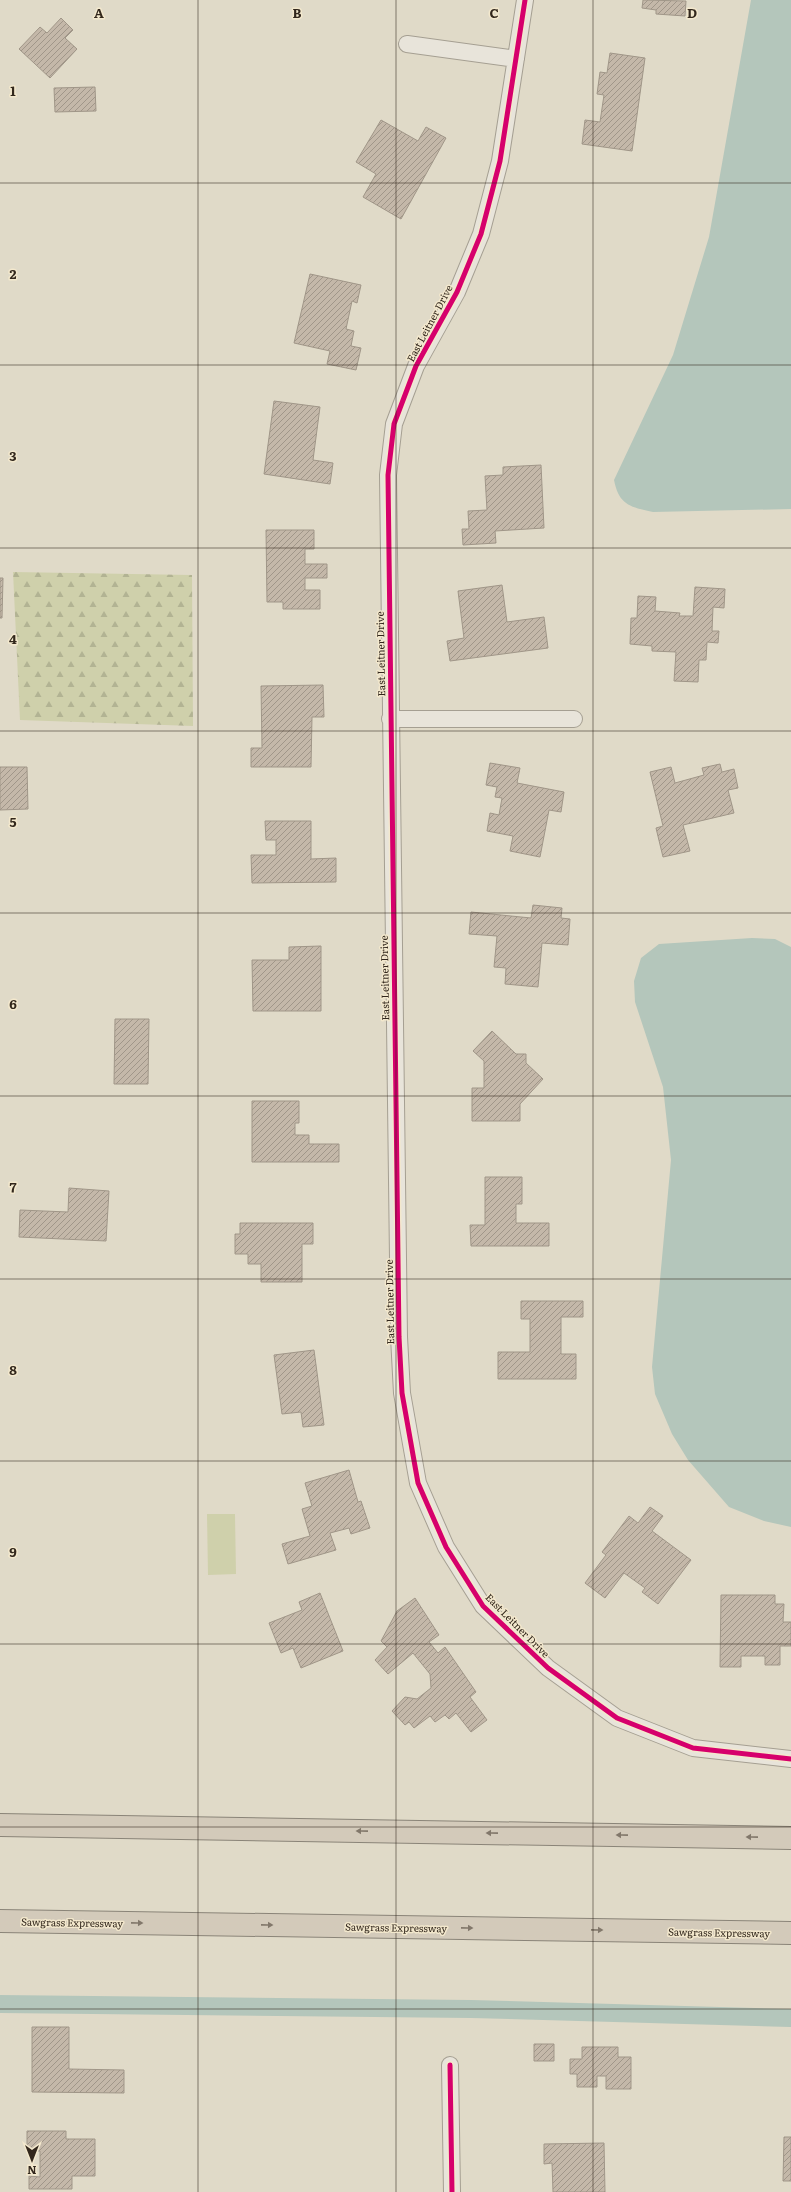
<svg xmlns="http://www.w3.org/2000/svg" width="791" height="2192" viewBox="0 0 791 2192" font-family="Literata,serif">
  <style>
    .forest { fill: url(#forest-firs) }
    .pitch { fill: #cfd0ab }
    .water { fill: #b4c6bb }
    .lines { fill: none; stroke-linecap: round; stroke-linejoin: round }
    .canal { stroke: #b4c6bb; stroke-width: 18 }
    .building { fill: url(#building-hatch); stroke: #a09688 }
    .street-casing { stroke: #a59f92; stroke-width: 18 }
    .highway-casing { stroke: #8a8478; stroke-width: 24 }
    .street { stroke: #e8e4da; stroke-width: 16 }
    .highway { stroke: #d3caba; stroke-width: 22 }
    .cycleway-casing { stroke: #f3e8cd; stroke-width: 8 }
    .cycleway { stroke: #d6006c; stroke-width: 5 }
    .oneway { fill: #82786b }
    .grid { fill: none; stroke: #32271c; stroke-width: 1; stroke-opacity: 0.55 }
    .labels { text-anchor: middle; dominant-baseline: central; stroke-width: 3; stroke-linejoin: round; paint-order: stroke }
    .street-label { font-size: 10px; fill: #32271c; stroke: #f3e8cd }
    .grid-label { font-size: 13px; text-anchor: middle; font-weight: bold; fill: #32271c; stroke: #f3e8cd; stroke-width: 3; stroke-linejoin: round; paint-order: stroke }
  </style>
  <defs>
    <pattern id="forest-firs" width="22" height="20" patternUnits="userSpaceOnUse"><rect width="22" height="20" fill="#cfd0ab"/><path d="M5 1l3.5 6h-7zM16 11l3.5 6h-7z" fill="#b2b393"/></pattern>
    <pattern id="building-hatch" width="6" height="6" patternUnits="userSpaceOnUse"><rect width="6" height="6" fill="#c4b8a9"/><path d="M-1 1l2-2M0 6l6-6M5 7l2-2" fill="none" stroke="#a09689"/></pattern>
  </defs>
  <rect width="100%" height="100%" fill="#e0dac8"/>
  <!-- forest -->
  <path class="forest" d="M13,572L192,575L193,726L20,720Z"/>
  <!-- pitch -->
  <path class="pitch" d="M207,1514H235L236,1574L208,1575Z"/>
  <!-- water -->
  <path class="water" d="M751,0H791V509L653,512C630,507 619,505 614,480L673,355L709,237Z
    M752,938L775,939L791,947V1527L764,1521L729,1507L688,1460L672,1434L655,1394L652,1367L671,1160L663,1087L635,1002L634,981L641,958L659,944Z"/>
  <g class="lines">
    <!-- canal -->
    <path class="canal" d="M0,2004L471,2009L791,2018"/>
  </g>
  <!-- building -->
  <path class="building" d="M643,0L686,1L685,16L656,14V10L642,8Z
    M61,18L73,30L65,38L77,49L50,78L19,49L40,27L47,33Z
    M610,53L645,58L632,151L582,144L585,120L600,122L604,95L597,94L600,72L607,73Z
    M95,87L96,111L55,112L54,88Z
    M381,120L418,141L426,127L446,138L401,219L363,197L376,174L356,162Z
    M310,274L361,285L357,303L352,301L346,329L354,331L351,346L361,348L356,370L327,364L330,351L294,343Z
    M274,401L320,407L313,460L333,463L330,484L264,474Z
    M541,465L544,528L495,531L496,543L463,545L462,529H469L468,511L487,510L485,476L503,475V467Z
    M266,530H314V549H305V564H327V578H305V590H320V609H283V602H267Z
    M0,578H3L2,618H0Z
    M502,585L507,622L544,617L548,648L450,661L447,641L464,638L458,591Z
    M695,587L725,589L724,608L713,607L712,631H719L718,643L707,642L706,660H699L698,682L674,681L676,652L652,651V646L630,644L631,618H637L638,596L656,597L655,611L680,613L679,616H693Z
    M323,685L324,717H312L311,767H251V748H262L261,686Z
    M490,763L520,768L517,783L564,792L561,812L549,810L540,857L510,851L513,836L487,831L490,813L499,815L502,798L495,797L497,787L486,785Z
    M720,764L722,772L734,769L738,788L728,790L734,813L683,825L690,851L663,857L656,828L663,826L650,772L671,767L675,783L704,775L702,768Z
    M0,767H27L28,809L0,810Z
    M265,821H311V859L336,858V882L252,883L251,855H276V840H266Z
    M533,905L562,908L561,918L570,919L568,945L542,943L538,987L505,984L506,968L494,967L497,936L469,934L471,912L531,918Z
    M321,946V1011H253L252,960H289V947Z
    M115,1019H149L148,1084H114Z
    M492,1031L516,1054H526V1063L543,1079L520,1104V1121H472V1088H484V1061L473,1051Z
    M252,1101H299V1123H295V1135H309V1144H339V1162H252Z
    M485,1177H522V1204H516V1223H549V1246H471L470,1225H485Z
    M69,1188L109,1191L106,1241L19,1237L20,1210L68,1212Z
    M240,1223H313V1244H302V1282H261V1264H248V1254H235V1234H240Z
    M521,1301H583V1317H561V1354H576V1379H498V1352H530V1319H521Z
    M314,1350L324,1425L303,1427L301,1412L282,1414L274,1355Z
    M349,1470L358,1502L361,1501L370,1528L351,1534L349,1528L330,1533L336,1550L288,1564L282,1544L310,1536L302,1509L312,1506L305,1483Z
    M650,1507L663,1516L652,1531L691,1560L658,1604L642,1592L645,1588L624,1573L605,1598L585,1583L606,1555L602,1552L629,1516L638,1523Z
    M320,1593L343,1651L301,1668L293,1648L281,1653L269,1623L302,1610L299,1602Z
    M721,1595H775V1604H784L783,1622H791V1646H780V1665H765V1656H741V1667H720Z
    M415,1598L439,1635L429,1642L438,1653L445,1647L476,1692L470,1697L487,1720L471,1732L456,1713L449,1719L445,1715L435,1722L430,1716L414,1728L409,1722L405,1725L392,1711L405,1697L417,1699L431,1688L430,1674L413,1653L388,1674L375,1660L387,1647L381,1641L397,1611Z
    M32,2027H69V2069L124,2070V2093L32,2092Z
    M534,2044H554V2061H534Z
    M582,2047H618V2057H631V2089H606V2076H597V2087H577V2074H570V2059H582Z
    M27,2131H66V2139H95V2176H72V2189H29V2176L40,2177V2151H27Z
    M784,2137H791V2181H783Z
    M604,2143L605,2192H553L552,2163L544,2164V2144Z"/>
  <g class="lines">
    <!-- street casing -->
    <g class="street-casing">
      <path id="street" d="M525,0L500,161L481,234L457,292L416,366L394,424L388,475L399,1337L402,1393L418,1483L446,1547L483,1606L548,1668L617,1718L693,1748L791,1759
        M407,44L516,59
        M390,719H574
        M450,2065L452,2192"/>
    </g>
    <!-- highway casing -->
    <g class="highway-casing">
      <path id="highway" d="M0,1825L791,1838
        M0,1921L791,1933"/>
    </g>
    <!-- street -->
    <use href="#street" class="street"/>
    <!-- highway -->
    <use href="#highway" class="highway"/>
    <!-- cycleway casing -->
    <g class="cycleway-casing">
      <path id="cycleway" d="M525,0L500,161L481,234L457,292L416,366L394,424L388,475L399,1337L402,1393L418,1483L446,1547L483,1606L548,1668L617,1718L693,1748L791,1759
        M450,2065L452,2192"/>
    </g>
    <!-- cycleway -->
    <use href="#cycleway" class="cycleway"/>
  </g>
  <!-- one-way arrows -->
  <defs><path id="oneway-solid" d="M-6-.8H1V-3.2L6.5 0L1 3.2V.8H-6Z"/></defs>
  <g class="oneway">
    <use href="#oneway-solid" transform="translate(362 1831) rotate(-179)"/>
    <use href="#oneway-solid" transform="translate(492 1833) rotate(-179)"/>
    <use href="#oneway-solid" transform="translate(622 1835) rotate(-179)"/>
    <use href="#oneway-solid" transform="translate(752 1837) rotate(-179)"/>
    <use href="#oneway-solid" transform="translate(137 1923) rotate(1)"/>
    <use href="#oneway-solid" transform="translate(267 1925) rotate(1)"/>
    <use href="#oneway-solid" transform="translate(467 1928) rotate(1)"/>
    <use href="#oneway-solid" transform="translate(597 1930) rotate(1)"/>
  </g>
  <!-- grid -->
  <path class="grid" d="M198,0V2192M396,0V2192M593,0V2192M0,183H791M0,365H791M0,548H791M0,731H791M0,913H791M0,1096H791M0,1279H791M0,1461H791M0,1644H791M0,1827H791M0,2009H791"/>
  <g class="labels">
    <!-- street labels -->
    <g class="street-label">
      <text transform="translate(429 323) rotate(-62)">East Leitner Drive</text>
      <text transform="translate(380 654) rotate(-91)">East Leitner Drive</text>
      <text transform="translate(384 978) rotate(-91)">East Leitner Drive</text>
      <text transform="translate(389 1302) rotate(-91)">East Leitner Drive</text>
      <text transform="translate(518 1625) rotate(45)">East Leitner Drive</text>
      <text transform="translate(72 1922) rotate(1)">Sawgrass Expressway</text>
      <text transform="translate(396 1927) rotate(1)">Sawgrass Expressway</text>
      <text transform="translate(719 1932) rotate(1)">Sawgrass Expressway</text>
    </g>
  </g>
  <g class="grid-label">
    <text x="99" y="18">A</text>
    <text x="297" y="18">B</text>
    <text x="494" y="18">C</text>
    <text x="692" y="18">D</text>
    <text x="13" y="96">1</text>
    <text x="13" y="279">2</text>
    <text x="13" y="461">3</text>
    <text x="13" y="644">4</text>
    <text x="13" y="827">5</text>
    <text x="13" y="1009">6</text>
    <text x="13" y="1192">7</text>
    <text x="13" y="1375">8</text>
    <text x="13" y="1557">9</text>
  </g>
  <!-- north arrow -->
  <g transform="translate(32 2160) rotate(180)" stroke="#f3e8cd" stroke-width="3" paint-order="stroke">
  <path d="M0-3L7 15L0 10L-7 15Z" fill="#32271c"/>
  <text y="-6" font-size="11" font-weight="bold" text-anchor="middle" fill="#32271c">N</text>
  </g>
</svg>
